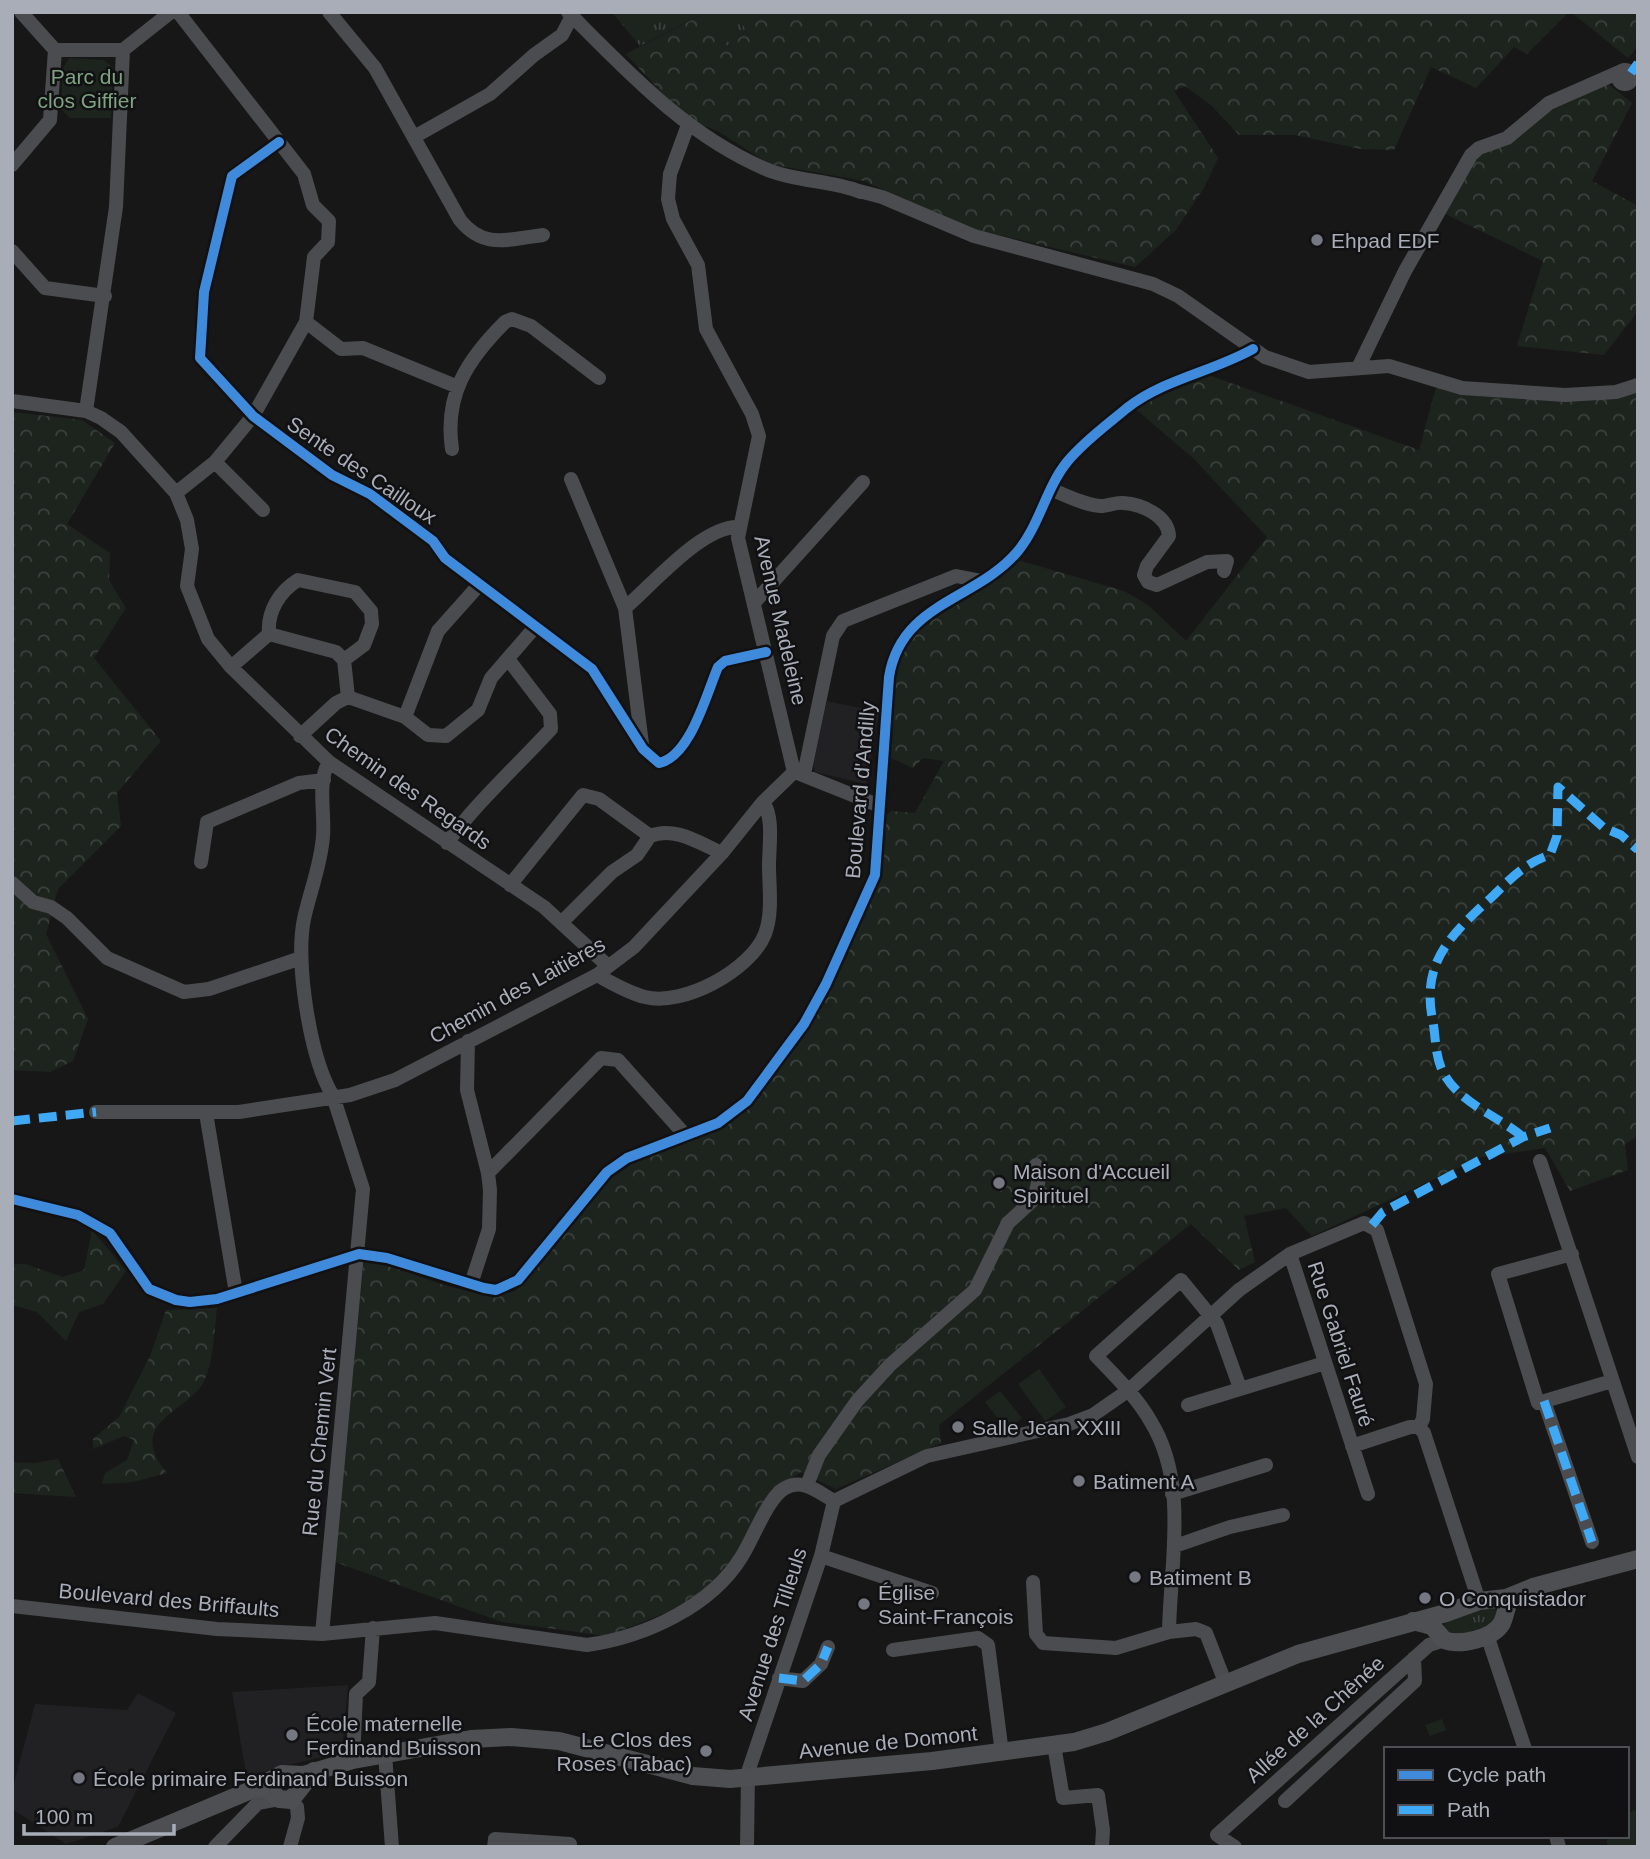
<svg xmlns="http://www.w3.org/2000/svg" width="1650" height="1859" viewBox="0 0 1650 1859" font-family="Arial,sans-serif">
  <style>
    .built { fill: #212123 }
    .grass { fill: url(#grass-tufts) }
    .forest { fill: url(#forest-crowns) }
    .park { fill: #1d241e }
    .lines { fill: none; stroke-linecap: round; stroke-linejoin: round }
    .minor { stroke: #4b4c50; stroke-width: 14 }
    .major { stroke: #4d4f52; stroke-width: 18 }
    .quiet { stroke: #3fa9f5; stroke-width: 9; stroke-dasharray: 18 9; stroke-linecap: butt }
    .cycleway-casing { stroke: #111113; stroke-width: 15 }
    .cycleway { stroke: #408adc; stroke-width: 10 }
    .poi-dot { fill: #757880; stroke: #111113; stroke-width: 2.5 }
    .labels { text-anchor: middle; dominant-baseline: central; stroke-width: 5; stroke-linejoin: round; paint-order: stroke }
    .park-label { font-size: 21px; fill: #7fa381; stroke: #111113 }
    .poi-label { font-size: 21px; fill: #a8adb8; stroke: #111113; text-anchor: start }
    .street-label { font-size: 21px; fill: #a8adb8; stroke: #111113 }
  </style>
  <defs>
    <pattern id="grass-tufts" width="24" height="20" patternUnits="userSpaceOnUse" patternTransform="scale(1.75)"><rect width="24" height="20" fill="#1d241e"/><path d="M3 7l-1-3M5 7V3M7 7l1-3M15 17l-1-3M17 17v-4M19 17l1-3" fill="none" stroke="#3b413d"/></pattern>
    <pattern id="forest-crowns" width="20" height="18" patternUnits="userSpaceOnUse" patternTransform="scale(1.75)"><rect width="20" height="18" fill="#1d241e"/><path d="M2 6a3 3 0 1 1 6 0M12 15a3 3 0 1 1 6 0" fill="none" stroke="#3b413d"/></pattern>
  </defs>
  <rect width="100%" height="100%" fill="#171717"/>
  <!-- built -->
  <path class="built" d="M827,701L879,712L866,784L815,772L813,764Z
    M348,1685L342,1752L272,1769L247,1779L232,1692Z
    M138,1693L176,1713L118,1827L66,1844L12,1809V1791L35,1704L127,1710Z"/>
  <!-- grass -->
  <path class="grass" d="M612,12H738L747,34L727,46L705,13L640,46Z
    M1493,1606L1497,1612L1492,1625L1453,1637L1444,1627L1446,1619Z"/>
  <!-- forest -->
  <path class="forest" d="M738,12H1569L1527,54L1514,47L1476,88L1431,67L1394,150L1361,149L1295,135H1239L1212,106L1185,86L1174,91L1218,158L1204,188L1175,231L1135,267L973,229L864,181L769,164L716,130L686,119L626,54L705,13L727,46L747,33Z
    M1571,12H1638V46L1628,58Z
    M1607,83L1632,103L1592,181L1638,206V311L1604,355L1517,346L1543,261L1439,211L1471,155L1549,103Z
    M1200,372L1419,450L1438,380L1565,395L1638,385V1136L1625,1144L1628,1170L1570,1191L1545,1148L1482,1157L1312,1236L1286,1208L1244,1216L1255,1262L1239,1270L1191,1224L939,1425L941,1443L836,1489L801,1472L781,1485L735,1557L691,1603L607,1636L502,1622L335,1562L364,1260C410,1268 472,1305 515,1291L613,1174L751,1103L881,878L885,817L891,811L915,813L944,761L923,758L913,768L891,758C885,725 890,660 908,630C915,619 994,570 1011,558L1124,591L1148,605L1186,641L1267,537L1194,459L1131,405Z
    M12,412L82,420L115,443L67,524L110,553L109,580L126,608L94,658L161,741L117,793L121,826L58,889L46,934L88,1019L73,1061L50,1072L12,1070Z
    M92,1230L126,1271L103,1304L79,1312L66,1341L37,1312L12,1305V1264H25L63,1277L84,1270Z
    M217,1308C214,1331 214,1363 203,1383C186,1413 125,1422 167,1473L133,1482L102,1484L105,1473L127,1460L134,1440L124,1436L93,1449V1439L119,1417L150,1356L166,1310Z
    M58,1459L76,1497L12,1493V1462L35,1463Z"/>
  <!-- park -->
  <path class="park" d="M69,58L104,60L113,67L111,118H70L61,109L63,68Z
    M1039,1369L1066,1407L1045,1421L1018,1384Z
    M1000,1391L1022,1418L1007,1430L985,1402Z
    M1442,1719L1446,1730L1430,1736L1425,1725Z
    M1638,1809V1847H1607V1836H1627V1813Z"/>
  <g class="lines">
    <!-- minor -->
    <path class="minor" d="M21,12L55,50
      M329,12L375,68L460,220C484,250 509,239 543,235
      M568,12C629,73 687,136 768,170C797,182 832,180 861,192
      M1618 77a7 7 0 1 1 14 0a7 7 0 1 1-14 0Z
      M688,125L670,174L668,199L673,219L698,265L706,329L752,414L759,436L738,538L794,772
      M414,137L490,94L534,55L562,35L572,16
      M279,142L232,176L204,292L200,358L253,416L332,475L370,494L433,541L445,558L592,669L643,749L659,763C690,757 706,695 718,667L725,661L766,652
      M12,165L50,120L55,50H123L171,12
      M855,190L882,197L974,236L1153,284L1178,296L1265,357L1309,372L1389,366L1462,388L1565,395L1616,392L1638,385
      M12,251L45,288L105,296
      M306,322L341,349L363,348L458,387
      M1358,368L1405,271L1471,155L1479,148L1507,138L1549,103L1624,70
      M12,401L86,411L101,418L121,432L176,493L187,520L192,549L187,586L208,639L231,667L329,762L544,907L608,966
      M86,411L116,207L123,50
      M452,449C444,395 467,360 505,322L512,319L531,326L599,378
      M215,462L263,510
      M571,479L625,608
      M1053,490C1067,496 1085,505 1101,506C1108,506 1116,502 1123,503C1142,504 1168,516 1169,536L1147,566L1144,575L1148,582L1157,585L1207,562L1227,561L1224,571
      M176,493L215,462L253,416L306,322L314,257L328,242L329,221L313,205L304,174L178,12
      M754,603L863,482
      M269,634L336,652L344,660L348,697
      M231,667L269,634C267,611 280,591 298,580L355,592L371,611L372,624L364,645L344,660
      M405,717L438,631L479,585
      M300,736L336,703L348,697L405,717L428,735L446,736L478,710L491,678L536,626
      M642,744L625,608C653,584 703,525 739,527
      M795,772L880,806
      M804,774L833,636L843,621L956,576L982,581
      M447,843C477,802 516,767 551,729L550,714L508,659
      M201,862L207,822L299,783L324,780
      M12,883L33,902L51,907L67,918L107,958L184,992L209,989L301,958
      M510,885L583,795L599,799L650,836C675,826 699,843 722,853
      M563,921L612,872L637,855L650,836
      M597,975C612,983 628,993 645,997C683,1007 751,970 765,934C773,913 769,886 769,865C769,846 774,817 763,802
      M468,1041L467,1090L488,1173L490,1190L489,1229L471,1284
      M96,1112H239L350,1095L395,1080L597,975L634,947L722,853L763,802L794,772
      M206,1113L236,1293
      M1540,1161L1638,1457
      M488,1173L601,1058L618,1060L686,1136
      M12,1199L78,1215L110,1233L149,1289L176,1300L190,1302L217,1299L359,1254L387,1258L484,1288L496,1290L518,1280L607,1172L627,1158L718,1123L747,1101L804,1024L826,984L875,875L889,677C901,602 976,601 1018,551C1040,524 1046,488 1067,462C1083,442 1108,424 1127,408C1164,379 1212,372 1253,349
      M1290,1254L1368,1494
      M1572,1254L1498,1274L1538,1403L1612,1381
      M1544,1401L1592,1542
      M1188,1405L1325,1363
      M1419,1427L1424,1433L1479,1601
      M1352,1446L1410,1427H1419
      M807,1485L819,1455L857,1401L890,1365L975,1290L1008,1223L1034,1199L1039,1179L1036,1165
      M1172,1494L1266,1465
      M834,1501L927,1456L1069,1424L1093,1415L1129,1390L1239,1290L1290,1254L1364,1223L1377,1230L1426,1384L1423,1419L1419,1427
      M1175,1546L1230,1527L1283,1515
      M821,1556L932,1593
      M1033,1582L1036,1634L1043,1643L1116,1648L1169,1632
      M12,1606L217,1629L322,1634L435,1623L587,1645C644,1637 711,1607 742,1556C753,1539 768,1497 785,1488C803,1478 818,1492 834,1501
      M322,1634L363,1189L333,1096C310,1059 295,962 304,919C310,891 321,865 323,836C325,814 317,781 329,762
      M1487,1635L1525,1749
      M893,1650L978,1638L988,1645L1002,1753
      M779,1678L803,1681L821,1664L828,1647
      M1225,1682L1206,1633L1196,1629L1169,1632C1170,1564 1189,1484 1151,1422C1137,1397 1116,1377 1096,1356L1181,1280L1217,1324L1240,1388
      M1054,1745L1063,1798L1098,1795L1103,1830L1102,1847
      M385,1754L392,1847
      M353,1760L356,1694L369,1682L373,1628
      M1285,1801L1415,1681L1414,1658
      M1556,1836L1559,1847
      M215,1847L258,1803L279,1799
      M290,1847L298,1818L297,1807
      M494,1847L495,1839L570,1844
      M747,1847L748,1772L821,1556L834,1501
      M1235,1847L1217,1835L1429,1645L1444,1640"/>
    <!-- major -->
    <path class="major" d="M1413,1621L1432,1626L1444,1640C1459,1646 1493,1639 1502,1623C1506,1614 1506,1605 1512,1596
      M256,1788H267L279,1799L291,1800L314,1771
      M115,1847L256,1788L282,1774L303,1775L353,1760L471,1739L511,1737L559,1741L693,1776L730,1779L932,1761L1074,1742L1107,1732L1298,1654L1446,1613L1479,1601L1506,1598L1533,1587L1638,1559"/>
    <!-- quiet -->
    <path class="quiet" d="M1631,73L1638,63
      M12,1121L96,1112
      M1523,1137C1498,1116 1461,1104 1444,1074C1435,1058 1436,1039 1433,1022C1420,961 1452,934 1494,895C1511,878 1527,862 1550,855L1557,836L1558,787L1604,828L1621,835L1638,850
      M1372,1225L1383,1212L1523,1137L1550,1128
      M1544,1401L1592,1542
      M779,1678L803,1681L821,1664L828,1647"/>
    <!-- cycleway casing -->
    <g class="cycleway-casing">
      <path id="cycleway" d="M279,142L232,176L204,292L200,358L253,416L332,475L370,494L433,541L445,558L592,669L643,749L659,763C690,757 706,695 718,667L725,661L766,652
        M12,1199L78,1215L110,1233L149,1289L176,1300L190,1302L217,1299L359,1254L387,1258L484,1288L496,1290L518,1280L607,1172L627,1158L718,1123L747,1101L804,1024L826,984L875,875L889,677C901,602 976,601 1018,551C1040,524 1046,488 1067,462C1083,442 1108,424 1127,408C1164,379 1212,372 1253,349"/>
    </g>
    <!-- cycleway -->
    <use href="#cycleway" class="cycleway"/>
  </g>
  <!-- markers -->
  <g class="poi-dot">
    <circle cx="1317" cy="240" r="7"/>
    <circle cx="999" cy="1183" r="7"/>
    <circle cx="958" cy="1427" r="7"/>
    <circle cx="1079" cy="1481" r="7"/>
    <circle cx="1135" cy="1577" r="7"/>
    <circle cx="1425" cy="1598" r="7"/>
    <circle cx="864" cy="1604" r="7"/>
    <circle cx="292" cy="1735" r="7"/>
    <circle cx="706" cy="1751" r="7"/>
    <circle cx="79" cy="1778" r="7"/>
  </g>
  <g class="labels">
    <!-- park labels -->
    <g class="park-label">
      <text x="87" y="76">Parc du<tspan x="87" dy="24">clos Giffier</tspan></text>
    </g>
    <!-- poi labels -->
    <g class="poi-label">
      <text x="1331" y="240">Ehpad EDF</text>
      <text x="1013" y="1171">Maison d'Accueil<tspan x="1013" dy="24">Spirituel</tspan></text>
      <text x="972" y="1427">Salle Jean XXIII</text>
      <text x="1093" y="1481">Batiment A</text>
      <text x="1149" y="1577">Batiment B</text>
      <text x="878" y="1592">Église<tspan x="878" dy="24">Saint-François</tspan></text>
      <text x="1439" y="1598">O Conquistador</text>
      <text x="306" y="1723">École maternelle<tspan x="306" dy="24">Ferdinand Buisson</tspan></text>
      <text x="692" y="1739" text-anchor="end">Le Clos des<tspan x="692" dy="24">Roses (Tabac)</tspan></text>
      <text x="93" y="1778">École primaire Ferdinand Buisson</text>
    </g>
    <!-- street labels -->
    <g class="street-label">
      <text transform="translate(362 470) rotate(34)">Sente des Cailloux</text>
      <text transform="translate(781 620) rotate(77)">Avenue Madeleine</text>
      <text transform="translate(408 788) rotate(35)">Chemin des Regards</text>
      <text transform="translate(860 790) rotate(-85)">Boulevard d'Andilly</text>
      <text transform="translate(517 990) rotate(-29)">Chemin des Laitières</text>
      <text transform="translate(1341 1344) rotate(72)">Rue Gabriel Fauré</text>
      <text transform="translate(319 1442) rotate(-84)">Rue du Chemin Vert</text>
      <text transform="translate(169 1600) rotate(5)">Boulevard des Briffaults</text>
      <text transform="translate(772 1634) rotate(-72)">Avenue des Tilleuls</text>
      <text transform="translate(1315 1719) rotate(-42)">Allée de la Chênée</text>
      <text transform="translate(888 1742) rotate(-6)">Avenue de Domont</text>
    </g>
  </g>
  <!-- border -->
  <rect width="1650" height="1859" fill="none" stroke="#a8adb8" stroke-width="28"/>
  <!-- legend -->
  <rect x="1384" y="1747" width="245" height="91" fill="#111113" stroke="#4d4f55" stroke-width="2"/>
  <rect x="1398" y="1770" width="35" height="10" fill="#408adc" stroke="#4d4f55" stroke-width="2"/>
  <text x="1447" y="1782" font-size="21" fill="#a8adb8">Cycle path</text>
  <rect x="1398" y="1805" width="35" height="10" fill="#3fa9f5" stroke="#4d4f55" stroke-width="2"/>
  <text x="1447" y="1817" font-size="21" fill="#a8adb8">Path</text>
  <!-- scale -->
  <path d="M24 1824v10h150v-10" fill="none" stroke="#a8adb8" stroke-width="3.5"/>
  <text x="35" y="1824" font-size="21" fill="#a8adb8" stroke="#111113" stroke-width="5" paint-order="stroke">100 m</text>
</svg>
